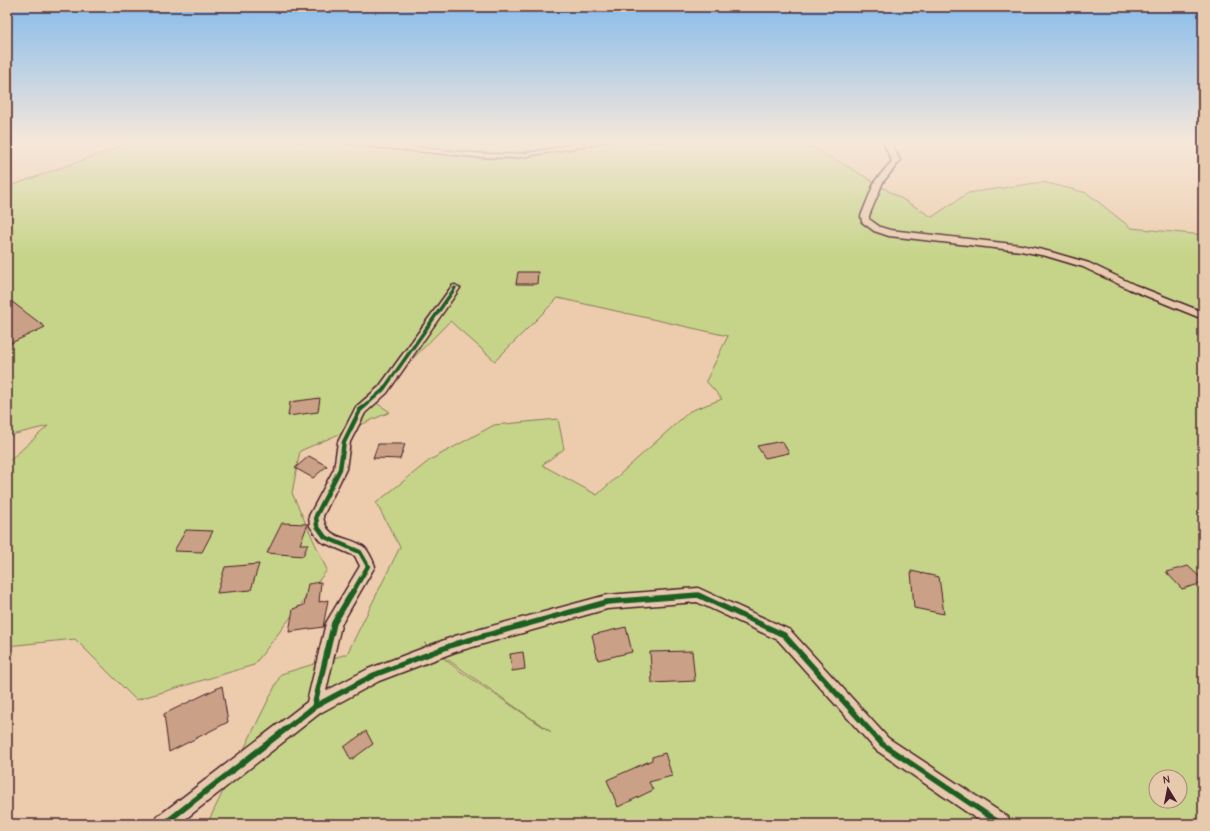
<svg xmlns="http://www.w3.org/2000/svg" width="1210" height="831" viewBox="0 0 1210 831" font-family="'Comic Neue',sans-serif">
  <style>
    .green { fill: #c5d488; stroke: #887a5a; fill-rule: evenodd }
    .building { fill: #caa186; stroke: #4a1f2b }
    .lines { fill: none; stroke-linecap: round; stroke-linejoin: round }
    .minor-casing { stroke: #4a1f2b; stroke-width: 3 }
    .minor { fill: #e7caae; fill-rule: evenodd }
    .cycleway-far2-casing { stroke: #e7caae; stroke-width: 5.5 }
    .cycleway-far1-casing { stroke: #e7caae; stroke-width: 7 }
    .cycleway-casing { stroke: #e7caae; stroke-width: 8 }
    .cycleway-far2 { stroke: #1b5e20; stroke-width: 3.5 }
    .cycleway-far1 { stroke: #1b5e20; stroke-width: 4.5 }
    .cycleway { stroke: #1b5e20; stroke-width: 5.5 }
  </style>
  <rect width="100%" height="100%" fill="#ecccac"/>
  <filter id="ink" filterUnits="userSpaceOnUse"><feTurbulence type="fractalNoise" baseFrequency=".025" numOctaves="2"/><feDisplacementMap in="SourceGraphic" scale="8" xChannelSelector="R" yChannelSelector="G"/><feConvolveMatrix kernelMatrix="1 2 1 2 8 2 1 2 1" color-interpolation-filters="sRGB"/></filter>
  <g filter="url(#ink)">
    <!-- green -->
    <path class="green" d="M133,142H798L808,145L847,166L932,217L968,193L1043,182L1087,193L1131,228L1203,235V824H207L281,674L347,654L400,547L376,503L430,460L494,425L558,419L564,449L542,465L597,495L690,411L722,399L706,381L728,336L558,298L495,361L450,321L372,400L390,412L300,451L292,493L327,570L254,665L136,700L75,639L7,646V463L48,426L7,436V299L13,185ZM424,643L551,732L460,671ZM1156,777H1180V801H1156Z"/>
    <!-- building -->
    <path class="building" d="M518,272H538L537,284H516Z
      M7,298L45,327L7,345Z
      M320,398L318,412L288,416L290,402Z
      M782,441L789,453L765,458L757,446Z
      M378,444H405L400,459L373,458Z
      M309,456L327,466L313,478L295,468Z
      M282,523L308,524L300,544H308L303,556L267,553Z
      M186,530L213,531L202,552L174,551Z
      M259,564L251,590L217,593L225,567Z
      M1188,566L1203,580V583L1182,589L1166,572Z
      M911,571L939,577L944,614L914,608Z
      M321,582L319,602L328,600L323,627L289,632L293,609L304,605L308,584Z
      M626,627L632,652L598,660L592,635Z
      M692,651L695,681L652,683L650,652Z
      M523,652L525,669L512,671L510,654Z
      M222,686L228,722L169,752L164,714Z
      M366,731L373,744L351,760L344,747Z
      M665,753L672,776L649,782L653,790L618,807L607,780L652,760V757Z"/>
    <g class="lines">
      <!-- minor casing -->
      <g class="minor-casing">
        <path id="minor" d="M343,142C401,142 457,156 515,154C543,153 570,142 600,142L596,144L516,158L475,157L347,144Z
          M883,142H891L900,161L883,182L869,216V219L880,227L890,230L1021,245L1051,252L1089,263L1135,285L1203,312V319L1129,289L1083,267L1046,256L1021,251L889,236L874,231L862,222L861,216L875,181L892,161Z
          M455,285L460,288L387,393L365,413L350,442L346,469L323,516C326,541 348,535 364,547C369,551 373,561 375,566L341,625L326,691L368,669L455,636L607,595L698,588L790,630L888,738L1008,817L1011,824H984L876,750L778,640L697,602L607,609L455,652L379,681L320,713L179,824H154L157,817L307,702L326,623L360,566L355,556L320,541L310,526L309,516L334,469L338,442L356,407L379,387L452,286Z"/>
      </g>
      <!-- minor -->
      <use href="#minor" class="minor"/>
      <!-- cycleway-far2 casing -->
      <g class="cycleway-far2-casing">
        <path id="cycleway-far2" d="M367,404L383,390L455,288"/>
      </g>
      <!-- cycleway-far1 casing -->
      <g class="cycleway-far1-casing">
        <path id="cycleway-far1" d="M353,592L368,566L360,552L325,537L317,526L316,516L340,469L344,442L360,410L368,403"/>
      </g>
      <!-- cycleway casing -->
      <g class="cycleway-casing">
        <path id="cycleway" d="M314,707L334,623L353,591
          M164,824L314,707L374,675L455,644L607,602L698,595L784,635L882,744L1001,824"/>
      </g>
      <!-- cycleway-far2 -->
      <use href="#cycleway-far2" class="cycleway-far2"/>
      <!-- cycleway-far1 -->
      <use href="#cycleway-far1" class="cycleway-far1"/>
      <!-- cycleway -->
      <use href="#cycleway" class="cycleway"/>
    </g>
  </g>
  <!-- sky -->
  <linearGradient id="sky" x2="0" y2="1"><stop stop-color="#87bcec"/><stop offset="0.55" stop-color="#f6e8da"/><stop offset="1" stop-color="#f6e8da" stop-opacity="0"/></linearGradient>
  <rect width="1210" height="258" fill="url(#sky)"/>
  <!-- margin -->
  <rect width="1210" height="831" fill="none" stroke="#e7caae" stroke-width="24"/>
  <rect x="12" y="12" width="1186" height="807" fill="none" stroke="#4a1f2b" stroke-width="1.5" filter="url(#ink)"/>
  <!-- north arrow -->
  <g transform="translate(1168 789) rotate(350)"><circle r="19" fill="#e7caae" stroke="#a8867a"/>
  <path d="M0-3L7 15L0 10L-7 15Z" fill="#4a1f2b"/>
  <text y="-6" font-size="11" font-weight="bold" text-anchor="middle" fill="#4a1f2b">N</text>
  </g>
</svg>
